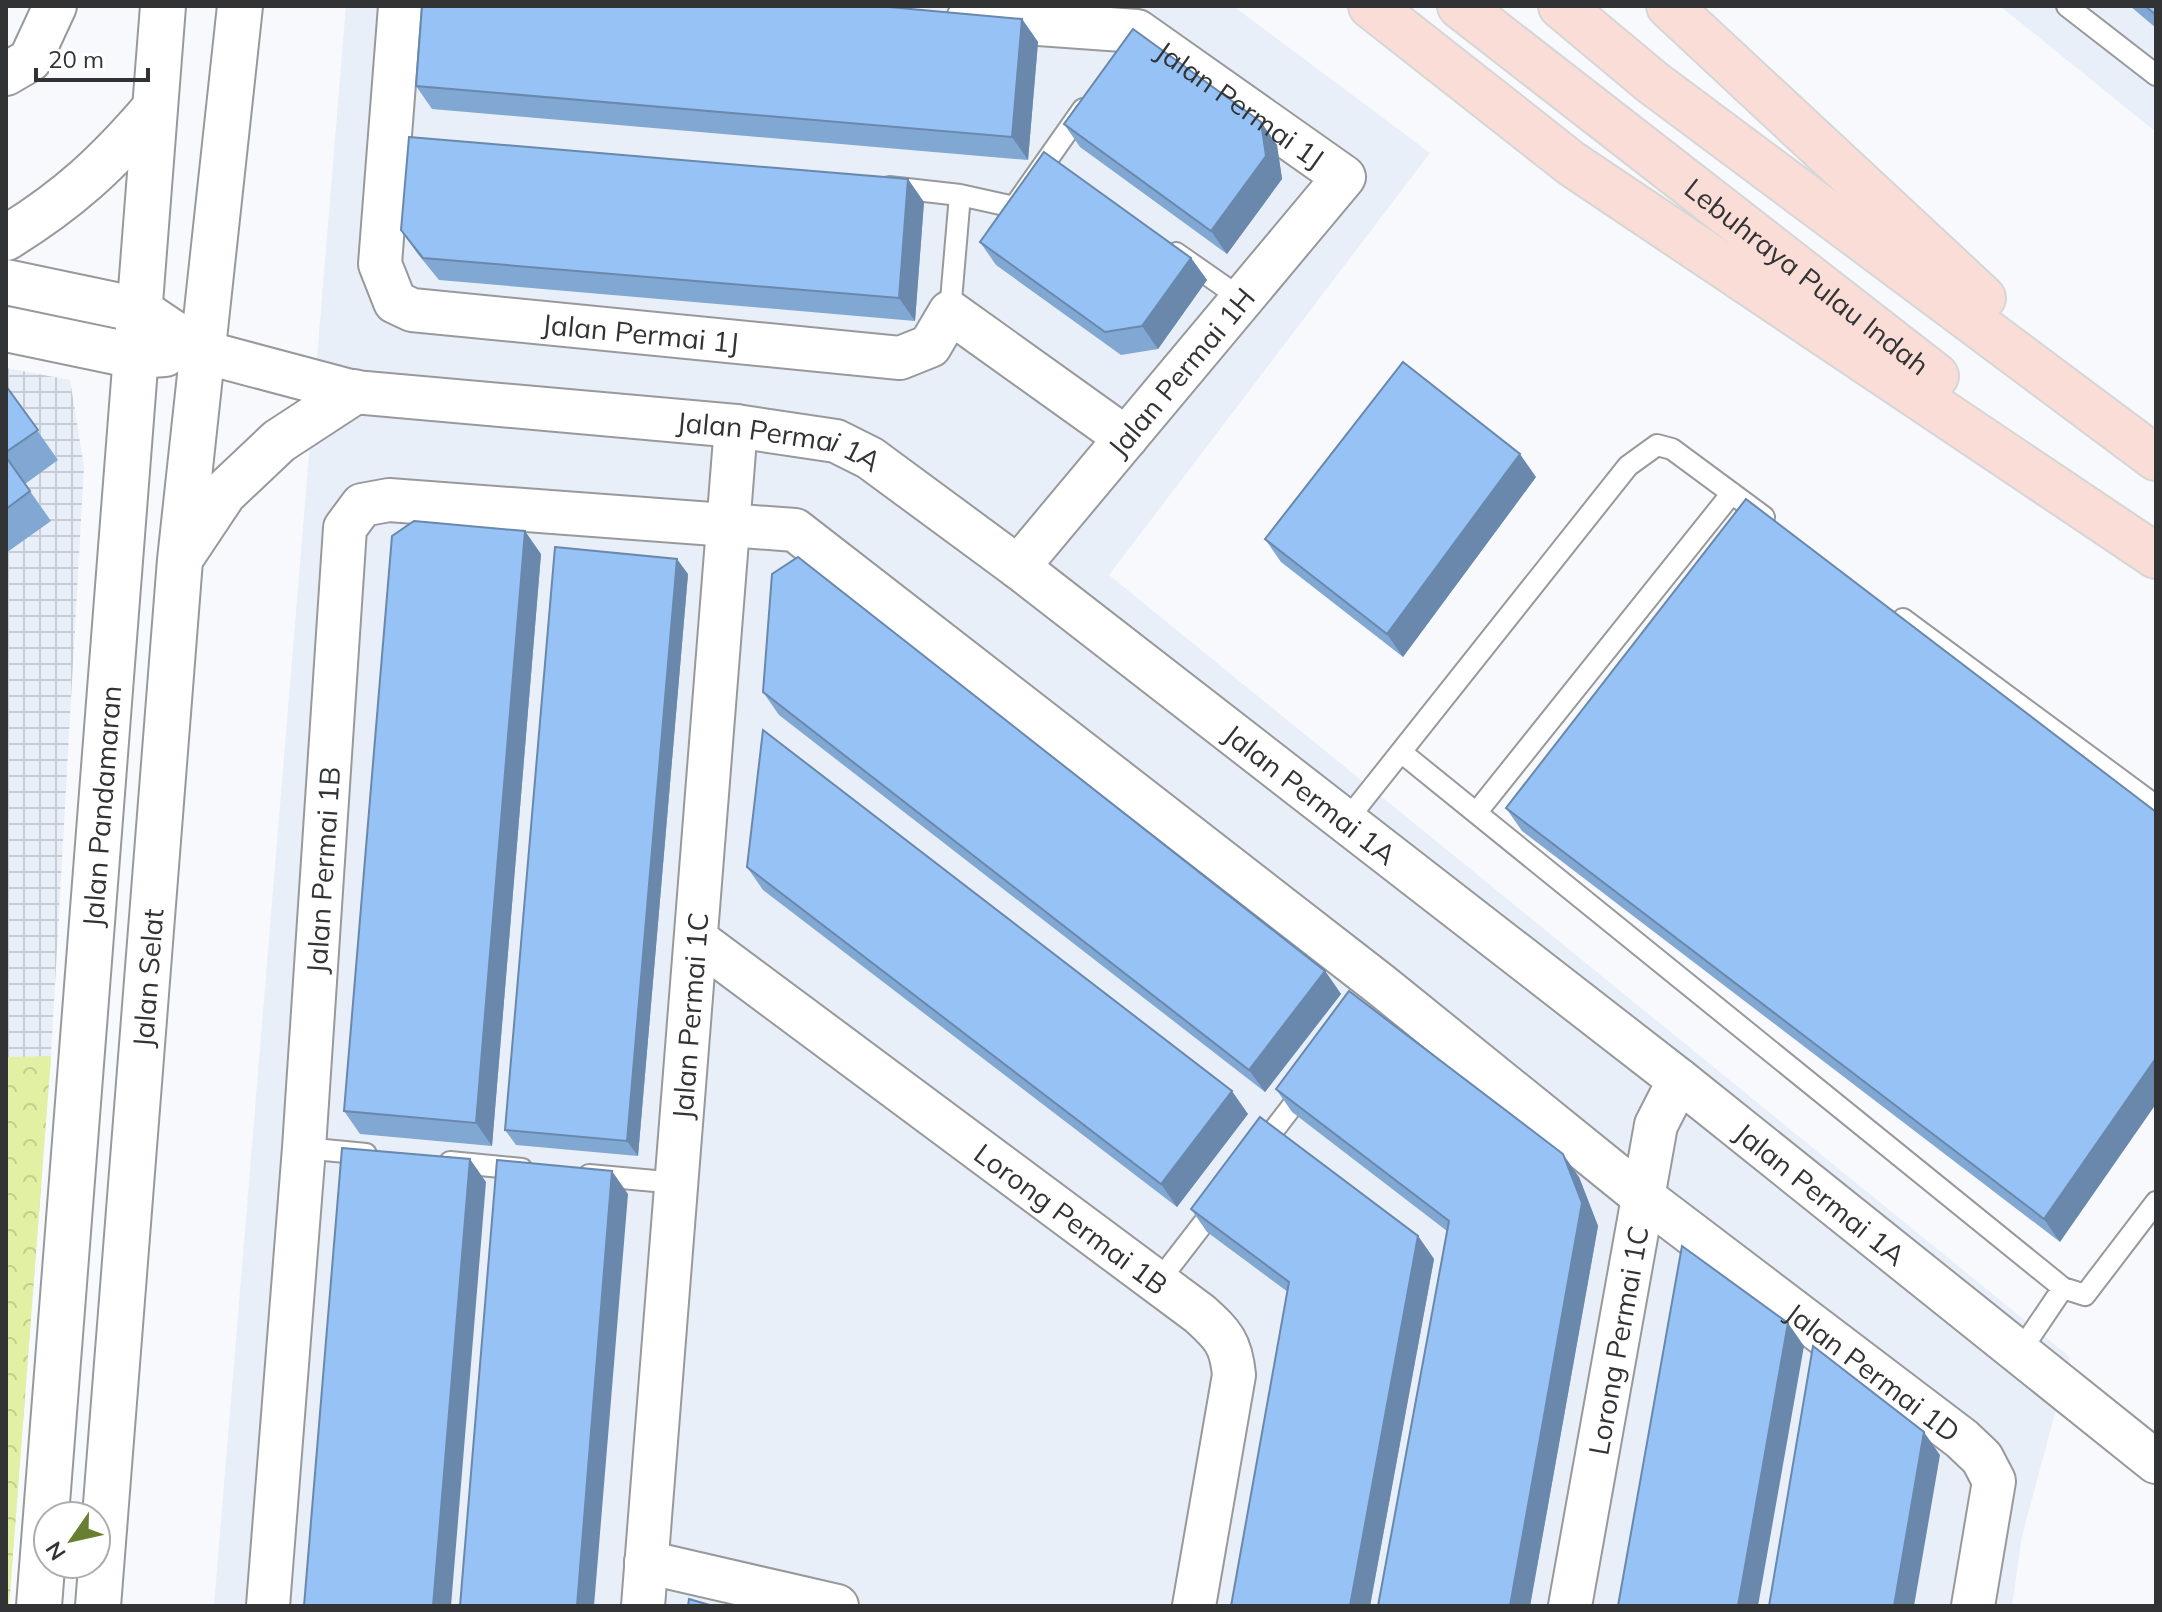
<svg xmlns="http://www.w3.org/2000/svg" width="2162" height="1612" viewBox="0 0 2162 1612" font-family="Mulish,sans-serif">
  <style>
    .built { fill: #e8eff8 }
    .industrial { fill: url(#industrial-grid) }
    .forest { fill: url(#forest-crowns) }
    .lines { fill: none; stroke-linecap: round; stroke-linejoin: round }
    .lane-casing { stroke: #97999b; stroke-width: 24 }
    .street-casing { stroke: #97999b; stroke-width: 46 }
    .secondary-casing { stroke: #97999b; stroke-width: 48 }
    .primary-casing { stroke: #d6d6d6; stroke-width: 48 }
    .lane { stroke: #fff; stroke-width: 20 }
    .street { stroke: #fff; stroke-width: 42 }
    .secondary { stroke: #fff; stroke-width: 44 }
    .primary { stroke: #faddd7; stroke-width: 44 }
    .wall { fill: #81a7d3 }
    .shaded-wall { fill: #6988ac }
    .building { fill: #96c2f5; stroke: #6988ac; stroke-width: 2 }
    .labels { text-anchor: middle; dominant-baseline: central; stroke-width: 6; stroke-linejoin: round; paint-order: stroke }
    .street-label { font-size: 28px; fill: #323334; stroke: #fff }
  </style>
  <defs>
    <pattern id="industrial-grid" width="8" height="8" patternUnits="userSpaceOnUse" patternTransform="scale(2)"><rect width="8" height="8" fill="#e8eff8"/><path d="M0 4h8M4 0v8" fill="none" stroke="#c7cdd5"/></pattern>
    <pattern id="forest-crowns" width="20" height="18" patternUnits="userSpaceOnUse" patternTransform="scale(2)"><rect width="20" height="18" fill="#e1f0a2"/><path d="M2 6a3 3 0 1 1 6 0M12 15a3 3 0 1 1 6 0" fill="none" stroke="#c2ce8c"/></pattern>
  </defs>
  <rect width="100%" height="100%" fill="#f7f9fc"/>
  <!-- built -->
  <path class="built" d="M346,6H1233L1430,153L1109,575L2070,1357L2022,1536L2012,1606H214Z
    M2000,6H2156V132Z"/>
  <!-- industrial -->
  <path class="industrial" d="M6,368L70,380L84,467L51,1056L9,1606Z"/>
  <!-- forest -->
  <path class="forest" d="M51,1056L9,1606H6V1057Z"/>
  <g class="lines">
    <!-- lane casing -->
    <g class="lane-casing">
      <path id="lane" d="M2067,6L2156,75
        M889,187L960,195
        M1176,253L1242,299
        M950,312L960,195L1014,207L1083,109
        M1903,619L2156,806
        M1401,752L2063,1288
        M1476,813L1732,493
        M1346,821L1628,466L1657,445L1672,449L1764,517
        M304,1148L366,1154
        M1260,1148L1306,1088
        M450,1162L522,1169
        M589,1175L677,1183
        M1158,1282L1219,1203
        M2019,1353L2063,1288L2085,1295L2156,1202"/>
    </g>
    <!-- street casing -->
    <g class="street-casing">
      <g id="street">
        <path id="s1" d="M400,6L380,264L395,302L412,310L900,358L930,346L950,312L1126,438"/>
        <path id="s2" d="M968,19L1137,31L1344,177L1018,567"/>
        <path d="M6,74L30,60L55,6"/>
        <path id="s3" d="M200,351L354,392L736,426L836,441L870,458L1018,567L1679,1080L2156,1462"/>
        <path id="s4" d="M696,939L1200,1314C1223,1335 1231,1343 1234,1375L1194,1606"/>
        <path d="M646,1562L837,1606"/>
        <path id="s5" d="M268,1606L304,1148L345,528L362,505L389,500L795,530L1381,985L1642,1196L1962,1439L1982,1458L1994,1481L1973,1606"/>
        <path id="s6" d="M643,1606L736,426"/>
        <path id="s7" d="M1570,1606L1656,1125L1679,1080"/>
      </g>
    </g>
    <!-- secondary casing -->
    <g class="secondary-casing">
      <g id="secondary">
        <path d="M6,238C68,200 107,164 154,109"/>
        <path d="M6,282L139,310L200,351"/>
        <path d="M6,329L135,356L165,354"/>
        <path d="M184,553L224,493L279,441L354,392"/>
        <path id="s8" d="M39,1606L163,6"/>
        <path id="s9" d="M98,1606L180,560L240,6"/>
      </g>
    </g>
    <!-- primary casing -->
    <g class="primary-casing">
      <g id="primary">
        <path d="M1371,6L1572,164L2156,556"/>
        <path id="s10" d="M1460,6L1936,376"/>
        <path d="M1561,6L1652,82L2156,458"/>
        <path d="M1669,6L1983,298"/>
      </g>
    </g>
    <!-- lane -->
    <use href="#lane" class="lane"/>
    <!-- street -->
    <use href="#street" class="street"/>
    <!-- secondary -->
    <use href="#secondary" class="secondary"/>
    <!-- primary -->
    <use href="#primary" class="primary"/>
  </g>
  <!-- wall -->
  <path class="wall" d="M2130,6H2156V28Z
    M1022,19L1038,42L1028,160L432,109L416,86Z
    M1261,122L1277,145L1282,179L1227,254L1080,147L1064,124Z
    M924,202L915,321L439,280L417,253L401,230Z
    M980,242L1191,258L1207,280L1158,349L1121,355L996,265Z
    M6,386L58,460L25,484L51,521L6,553Z
    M1536,477L1403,657L1281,562L1265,539Z
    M1746,499L2060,1242L1522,831L1506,808Z
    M541,554L492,1146L360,1134L344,1111Z
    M688,574L638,1156L516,1145L505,1130Z
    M763,692L1325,971L1341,994L1265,1092L779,715Z
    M747,867L1248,1114L1177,1207L763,890Z
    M1276,1089L1579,1177L1598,1226L1530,1606H1378L1447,1231L1292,1112Z
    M1191,1209L1418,1236L1434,1259L1370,1606H1231L1288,1292L1207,1232Z"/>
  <!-- shaded-wall -->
  <path class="shaded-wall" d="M1022,19L1038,42L1028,160L1012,137Z
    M1261,122L1277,145L1282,179L1227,254L1211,231Z
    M908,179L924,202L915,321L899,298Z
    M1191,258L1207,280L1158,349L1142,326Z
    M1520,454L1536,477L1403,657L1387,634Z
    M525,531L541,554L492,1146L476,1123Z
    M677,559L688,574L638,1156L627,1141Z
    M1325,971L1341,994L1265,1092L1249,1070Z
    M2156,1058V1104L2060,1242L2044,1219Z
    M1232,1091L1248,1114L1177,1207L1161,1184Z
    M1563,1154L1579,1177L1598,1226L1530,1606H1510Z
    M470,1159L486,1182L451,1606H433Z
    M612,1171L628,1194L594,1606H577Z
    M1418,1236L1434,1259L1370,1606H1350Z
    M1788,1323L1804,1346L1758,1606H1738Z
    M1924,1432L1940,1455L1914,1606H1894Z"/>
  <!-- building -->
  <path class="building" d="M422,6H878L1022,19L1012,137L416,86Z
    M2145,6H2156V15Z
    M1133,29L1261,122L1266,156L1211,231L1064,124Z
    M409,137L908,179L899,298L423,258L401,230Z
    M1044,152L1191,258L1142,326L1105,332L980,242Z
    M1403,362L1520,454L1387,634L1265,539Z
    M6,386L38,430L6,452Z
    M6,457L30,491L6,509Z
    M1746,499L2156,812V1058L2044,1219L1506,808Z
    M414,521L525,531L476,1123L344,1111L392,536Z
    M555,547L677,559L627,1141L505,1130Z
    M798,557L1325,971L1249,1070L763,692L772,574Z
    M763,730L1232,1091L1161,1184L747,867Z
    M1349,991L1563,1154L1582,1203L1510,1606H1378L1449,1221L1276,1089Z
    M1260,1117L1418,1236L1350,1606H1231L1289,1282L1191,1209Z
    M342,1148L470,1159L433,1606H304Z
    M497,1160L612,1171L577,1606H460Z
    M1682,1246L1788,1323L1738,1606H1618Z
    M1813,1346L1924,1432L1894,1606H1769Z
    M689,1599L713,1606H688Z"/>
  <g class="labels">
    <!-- street labels -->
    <g class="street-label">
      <text stroke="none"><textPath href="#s2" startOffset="296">Jalan Permai 1J</textPath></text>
      <text stroke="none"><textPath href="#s10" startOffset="440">Lebuhraya Pulau Indah</textPath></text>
      <text stroke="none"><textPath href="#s1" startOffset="548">Jalan Permai 1J</textPath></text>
      <text transform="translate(1181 372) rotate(-50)">Jalan Permai 1H</text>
      <text stroke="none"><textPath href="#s3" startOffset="588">Jalan Permai 1A</textPath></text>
      <text stroke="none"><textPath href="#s3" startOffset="1236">Jalan Permai 1A</textPath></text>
      <text stroke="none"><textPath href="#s8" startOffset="802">Jalan Pandamaran</textPath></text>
      <text stroke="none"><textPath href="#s5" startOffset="738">Jalan Permai 1B</textPath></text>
      <text stroke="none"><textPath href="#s9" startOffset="630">Jalan Selat</textPath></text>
      <text stroke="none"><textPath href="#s6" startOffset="592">Jalan Permai 1C</textPath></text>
      <text stroke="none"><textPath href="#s3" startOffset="1884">Jalan Permai 1A</textPath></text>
      <text stroke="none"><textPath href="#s4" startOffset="468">Lorong Permai 1B</textPath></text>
      <text stroke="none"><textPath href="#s7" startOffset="270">Lorong Permai 1C</textPath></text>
      <text stroke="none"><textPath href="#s5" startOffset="2912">Jalan Permai 1D</textPath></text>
    </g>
  </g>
  <!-- border -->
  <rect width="2162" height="1612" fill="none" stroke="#323334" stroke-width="16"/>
  <!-- north arrow -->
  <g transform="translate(72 1540) rotate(236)"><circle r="38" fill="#ffffff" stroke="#adadae" stroke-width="2"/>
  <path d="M0-6L14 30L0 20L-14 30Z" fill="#687e30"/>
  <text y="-12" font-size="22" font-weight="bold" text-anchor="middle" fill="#323334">N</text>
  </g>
  <!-- scale -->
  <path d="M36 68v12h112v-12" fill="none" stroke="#323334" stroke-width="4"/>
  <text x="48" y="68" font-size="24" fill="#323334" stroke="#ffffff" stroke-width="6" paint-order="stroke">20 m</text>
</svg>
